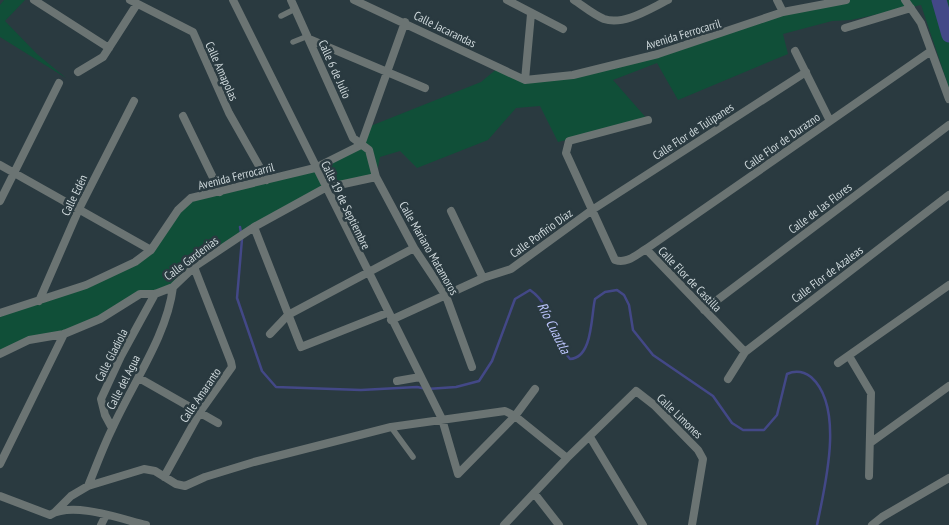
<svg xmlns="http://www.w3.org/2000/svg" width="949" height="525" viewBox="0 0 949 525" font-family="'PT Sans Narrow',sans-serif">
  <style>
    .green { fill: #104f38 }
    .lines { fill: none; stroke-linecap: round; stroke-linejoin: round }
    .stream { stroke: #434887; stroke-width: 2.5 }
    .river { stroke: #434887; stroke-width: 15 }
    .pedestrian { stroke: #6b7473; stroke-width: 5.5 }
    .minor { stroke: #6b7473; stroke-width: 8 }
    .labels { text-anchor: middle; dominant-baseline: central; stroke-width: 5; stroke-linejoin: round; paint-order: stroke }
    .street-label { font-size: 12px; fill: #ced8db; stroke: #2a3a40 }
    .water-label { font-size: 14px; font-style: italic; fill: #bbc4fc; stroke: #2a3a40 }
  </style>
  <rect width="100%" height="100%" fill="#2a3a40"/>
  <!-- green -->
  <path class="green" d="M4,0H25L5,21L37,54L66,78L0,37V5Z
    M842,0H949V88L921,5L851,20L832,21L783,34L788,54L678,100L657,63L613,80L648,120L558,142L540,106L516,108L488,140L417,168L400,151L380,157L376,177L325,188L254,227L173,287L140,294L64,334L29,340L0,354V313L86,285L151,250L191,198L315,168L361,145L368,127L481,82L499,67L525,80L550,79L681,47L783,12Z"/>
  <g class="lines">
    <!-- stream -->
    <path class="stream" d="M240,227L242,239L237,298L262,371L276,387L361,390L417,387L427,389L456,387L479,381L492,361L515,299L530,290C555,307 551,338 570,359C593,358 591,315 595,299L605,292L617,290L624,295L629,305L633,330L653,355L713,396L732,423L743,430H764L777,415L787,374C796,370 803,371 811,377C845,407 825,486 817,525"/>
    <!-- river -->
    <path class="river" d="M939,0L949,35"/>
    <!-- pedestrian -->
    <path class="pedestrian" d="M281,16L295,9
      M293,42L308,36
      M391,427L413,457"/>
    <!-- minor -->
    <path class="minor" d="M34,0L109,48
      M130,0L193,32L229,113L267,180
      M233,0L442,419L458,474L515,416L535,389
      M291,0L353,138L369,150L376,177L414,248L446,296L472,367
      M354,0L525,80L573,75L658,54L783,12L846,0
      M507,0L563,29
      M574,0C583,6 594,15 604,19C624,26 651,8 668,0
      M777,0L783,12
      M905,0L921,23L949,99
      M845,28L911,8
      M309,39L425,88
      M795,51L830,121
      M78,72L103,57L137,4
      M525,80L531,14
      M183,116L220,192
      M648,120L569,141L566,153L615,260C627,264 636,255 646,249L931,51
      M361,145L405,22
      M0,165L151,250
      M0,201L59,83
      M451,211L483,278
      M254,227L301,347L387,313
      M646,249L745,352
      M39,301L79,209L134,101
      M704,310L949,125
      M0,313L86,285L135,262L151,250L178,210L191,198L315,168L361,145
      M391,320L483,278L511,269L592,210L806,72
      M270,334L288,315L414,248
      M0,354L29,340L64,334L100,319L140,294H155L173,287L194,267L254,227L325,188L376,177
      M849,356L871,393L869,476
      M838,363L949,285
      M139,378L218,423
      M728,379L745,352L949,195
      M397,381L420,377
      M112,428L105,415L101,399L121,356L155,294
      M590,437L643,525
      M870,443L949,386
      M0,464L64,334
      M164,477L200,412L232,367L231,362L194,267
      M88,486C96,467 103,447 112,429C132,384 167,336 173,287
      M534,493L559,525
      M0,496L50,515C73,501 121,519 146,525
      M55,512L71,496L88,486L144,469L155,471L176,484L185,486L205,477L254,462L391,427L505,411L515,416L567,458
      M101,525L106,515
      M504,525L567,458L636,391L654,405L698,450L703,459L692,525
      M872,525L882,517L949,478"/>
  </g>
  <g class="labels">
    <!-- street labels -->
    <g class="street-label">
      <text transform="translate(445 29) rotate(26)">Calle Jacarandas</text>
      <text transform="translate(683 34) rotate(-17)">Avenida Ferrocarril</text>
      <text transform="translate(335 69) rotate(66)">Calle 6 de Julio</text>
      <text transform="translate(222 71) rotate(66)">Calle Amapolas</text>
      <text transform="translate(693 131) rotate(-33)">Calle Flor de Tulipanes</text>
      <text transform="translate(782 141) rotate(-35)">Calle Flor de Durazno</text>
      <text transform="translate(236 176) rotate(-14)">Avenida Ferrocarril</text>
      <text transform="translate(74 195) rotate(-64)">Calle Edén</text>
      <text transform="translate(346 205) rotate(64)">Calle 19 de Septiembre</text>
      <text transform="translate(820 208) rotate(-37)">Calle de las Flores</text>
      <text transform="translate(541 233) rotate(-36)">Calle Porfirio Díaz</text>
      <text transform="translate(429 248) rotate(60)">Calle Mariano Matamoros</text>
      <text transform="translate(191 258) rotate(-37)">Calle Gardenias</text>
      <text transform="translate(827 274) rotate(-37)">Calle Flor de Azaleas</text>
      <text transform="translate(690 279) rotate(46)">Calle Flor de Castilla</text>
      <text transform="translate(111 355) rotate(-63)">Calle Gladiola</text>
      <text transform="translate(123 382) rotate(-63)">Calle del Agua</text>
      <text transform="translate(200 395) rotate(-56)">Calle Amaranto</text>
      <text transform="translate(680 416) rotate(44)">Calle Limones</text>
    </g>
    <!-- water labels -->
    <g class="water-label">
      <text transform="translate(554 328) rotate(63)">Río Cuautla</text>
    </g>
  </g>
</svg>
